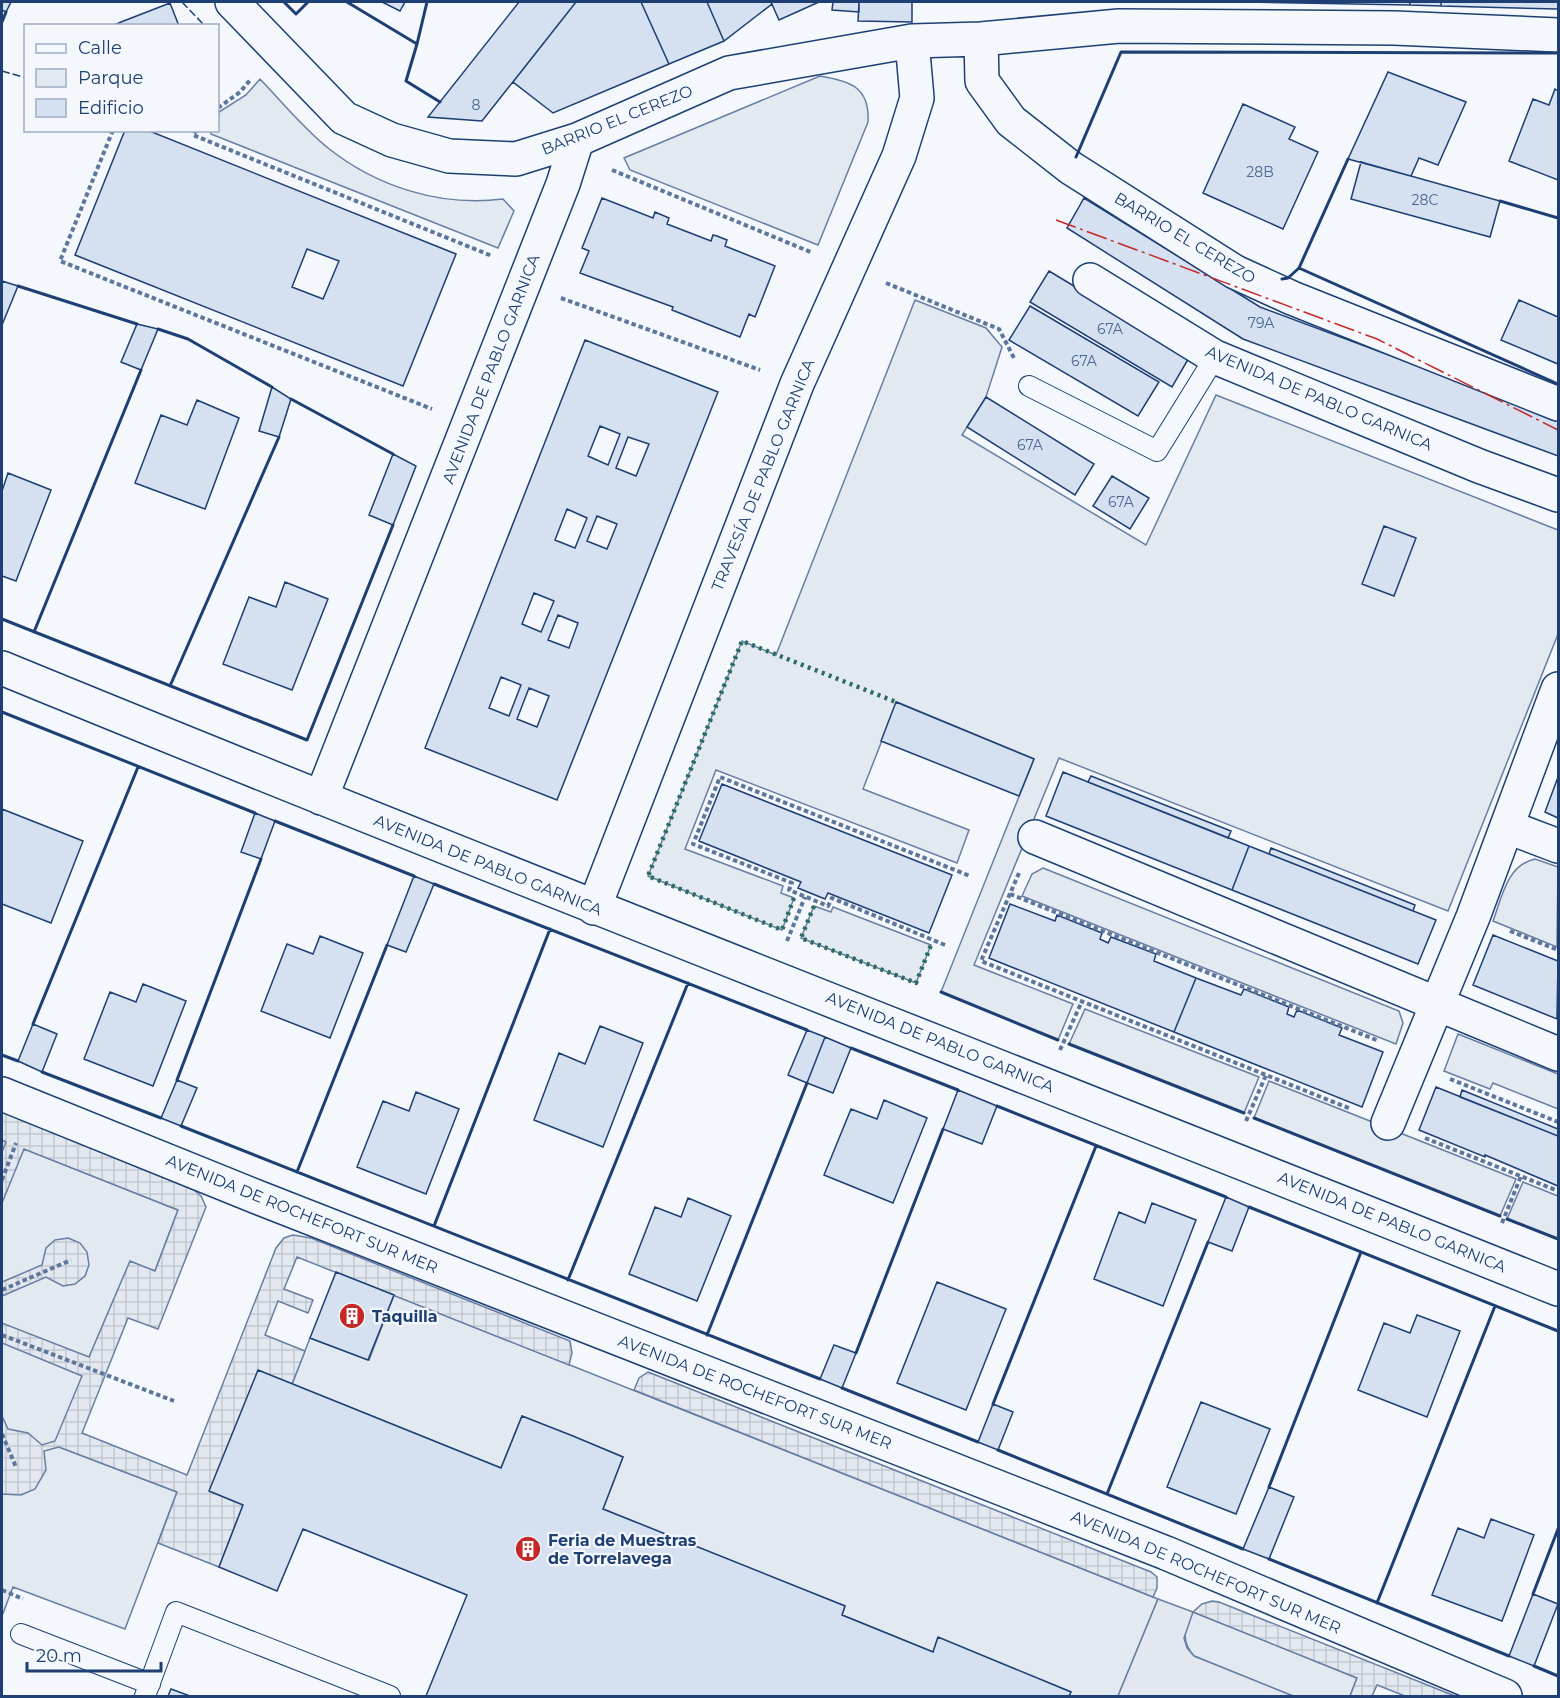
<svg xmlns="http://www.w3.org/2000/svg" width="1560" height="1698" viewBox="0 0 1560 1698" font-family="Montserrat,sans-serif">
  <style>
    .green { fill: #e3e9f0; stroke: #687fa3; stroke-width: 1.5 }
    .parking { fill: #e3e8f0; stroke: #687fa3; stroke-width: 1.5 }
    .plaza { fill: url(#plaza-grid); stroke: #687fa3; stroke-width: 1.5 }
    .building { fill: #d5e0f0; stroke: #1d3f73; stroke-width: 1.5; fill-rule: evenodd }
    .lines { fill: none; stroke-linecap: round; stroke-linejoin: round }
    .service-casing { stroke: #1d3f73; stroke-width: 22 }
    .minor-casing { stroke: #1d3f73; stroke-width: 36 }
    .path { stroke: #5e769c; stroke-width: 4; stroke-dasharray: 4.5 3; stroke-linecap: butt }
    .service { stroke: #f4f7fb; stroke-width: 20 }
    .minor { stroke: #f4f7fb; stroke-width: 33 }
    .hedge { stroke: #2c6c60; stroke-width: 4.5; stroke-dasharray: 3 4.5; stroke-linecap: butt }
    .fence { stroke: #1d3f73; stroke-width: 1.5; stroke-dasharray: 8 3; stroke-linecap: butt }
    .wall { stroke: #1d3f73; stroke-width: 3 }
    .power { stroke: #c62828; stroke-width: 1.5; stroke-dasharray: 21 4.5 3 4.5; stroke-linecap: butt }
    .labels { text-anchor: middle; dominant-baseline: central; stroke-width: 4.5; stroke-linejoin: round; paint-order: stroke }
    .number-label { font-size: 14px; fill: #4b6792 }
    .street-label { font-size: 16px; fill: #1d3f73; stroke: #f4f7fb }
    .poi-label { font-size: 16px; font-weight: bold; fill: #1d3f73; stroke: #f4f7fb; text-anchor: start }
  </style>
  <defs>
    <pattern id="plaza-grid" width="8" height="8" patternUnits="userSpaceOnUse" patternTransform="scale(1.5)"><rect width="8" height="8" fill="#e3e8f0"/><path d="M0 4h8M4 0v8" fill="none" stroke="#c2c8d1"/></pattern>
  </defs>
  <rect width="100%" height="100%" fill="#f4f7fb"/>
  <!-- green -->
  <path class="green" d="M820,76C850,81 870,87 868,122L818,245L630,170L624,158Z
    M260,79C282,102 303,128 328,148C377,187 441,207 503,199L514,211L498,248L211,134L212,131L218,130L219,112L246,95Z
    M915,300L986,328L1002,347L986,397L962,435L1146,545L1216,395L1558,530V634L1448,911L1059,758L974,965L1073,1004L1058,1040L941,992L1034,759L897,702L863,789L969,830L957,863L716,770L685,849L783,886L781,893L794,898L782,930L648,876L742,641L776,655Z
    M1535,859L1558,867L1557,947L1493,921C1502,897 1507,865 1535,859Z
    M1043,868L1399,1011L1403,1023L1396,1044L1022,896L1032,874Z
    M814,906L831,912L833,907L931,945L916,983L801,938Z
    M1085,1009L1259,1077L1244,1113L1069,1044Z
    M1458,1034L1558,1074V1109L1493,1083L1490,1089L1444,1071Z
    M1269,1081L1516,1179L1500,1216L1254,1118Z
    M2,1140L178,1210L155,1271L130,1262L85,1367L59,1447L177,1492L125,1629L13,1587L2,1616Z
    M1523,1182L1558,1196V1239L1507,1219Z
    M394,1295L1158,1599L1118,1696H1069L1071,1692L938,1638L933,1652L842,1615L845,1606L603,1509L623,1457L522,1416L501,1468L292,1384L310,1338L369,1360Z
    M1193,1612L1357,1678L1350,1696H1293L1194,1656C1180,1640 1185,1629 1193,1612Z"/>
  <!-- parking -->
  <path class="parking" d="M1158,1599L1193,1612L1184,1638L1187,1648L1194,1656L1293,1696H1118Z"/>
  <!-- plaza -->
  <path class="plaza" d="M2,1111L194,1190L201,1196L206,1207L158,1329L128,1318L82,1433L187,1475L276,1248L284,1238L293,1235L311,1238L570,1341L572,1353L569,1365L297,1257L284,1289L313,1300L308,1313L278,1301L265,1335L305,1351L292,1384L258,1371L243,1505L219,1567L158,1543L177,1492L59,1447L44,1451L46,1470L35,1489L21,1495L2,1494V1416L8,1429L28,1433L42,1445L55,1441L82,1376L2,1343V1323L89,1357L130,1261L155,1271L178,1210L24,1149L2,1203V1152L6,1142L2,1140Z
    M68,1238L80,1243L87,1252L89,1265L85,1276L75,1284L63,1286L46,1277L2,1296V1282L42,1265L46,1248L55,1240Z
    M648,1372L1151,1572L1157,1577V1588L1153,1597L634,1390L639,1378Z
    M1212,1601L1219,1602L1455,1696H1405L1377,1685L1372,1696H1350L1357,1678L1193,1612L1202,1604Z"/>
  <!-- building -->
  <path class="building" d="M2,2H11L6,12L2,10Z
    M382,2H405L400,11Z
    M519,2H576L482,121L428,117Z
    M576,2H641L669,64L553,113L513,82Z
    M641,2H707L724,41L669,64Z
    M707,2H771L772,4L724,41Z
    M771,2H819L779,20Z
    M833,2H859V12L832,10Z
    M859,2H912V22L858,21Z
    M1248,2H1410V5Z
    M1410,2H1441V6L1410,5Z
    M1441,2H1558V9L1441,6Z
    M170,3L179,26H112L121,22Z
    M1388,72L1466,102L1438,165L1419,158L1411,176L1348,159Z
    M1555,89L1558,91V180L1509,161L1533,99L1549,105Z
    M1243,104L1295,127L1289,139L1318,152L1283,229L1203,193Z
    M125,130H147L456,254L403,386L75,255ZM307,249L339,261L323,299L292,287Z
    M1361,162L1500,201L1490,237L1351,199Z
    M602,198L653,218L655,212L669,218L667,224L711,241L713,235L717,236L727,240L725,246L775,266L755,317L749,314L740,337L672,310L673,307L580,273L589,251L582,248Z
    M1084,198L1260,307L1558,418V456L1243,339L1067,228Z
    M1049,271L1190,356L1172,387L1030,302Z
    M2,281L18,286L2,325Z
    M1519,300L1558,317V364L1501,340Z
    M1030,306L1159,382L1138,416L1009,340Z
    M137,324L158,329L141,370L121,362Z
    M585,340L718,392L557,800L425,748ZM600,426L620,434L608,465L588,456ZM628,437L649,444L636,476L616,468ZM567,509L587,518L575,548L555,540ZM597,516L617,524L607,549L587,541ZM534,593L554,601L541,632L522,624ZM558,615L578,623L569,648L548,640ZM501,677L521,685L509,716L489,708ZM529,688L549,696L537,727L517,719Z
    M272,387L291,399L279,437L259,431Z
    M986,397L1094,464L1075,495L967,427Z
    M197,400L239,418L205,509L135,483L161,415L187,425Z
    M393,454L416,466L393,525L369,515Z
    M8,473L51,490L16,581L2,576V491Z
    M1112,476L1149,498L1130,529L1093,506Z
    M1384,526L1416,538L1394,596L1362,584Z
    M285,582L328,599L292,690L223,664L249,597L276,607Z
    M896,702L1034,759L1019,796L881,741Z
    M1063,772L1249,846L1232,890L1046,816Z
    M1091,776L1231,831L1228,838L1088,782Z
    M1558,777V818L1545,812Z
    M722,784L952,875L929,933L828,893L825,899L798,888L801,882L699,841Z
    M2,809L83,841L51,923L2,904Z
    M255,813L275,821L261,859L241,852Z
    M1249,846L1436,920L1418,964L1232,890Z
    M1271,848L1415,905L1413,911L1269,854Z
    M414,876L434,884L406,952L387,945Z
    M1010,904L1055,921L1057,915L1102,933L1100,939L1108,943L1111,937L1156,954L1154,961L1196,978L1174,1032L989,958Z
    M1493,935L1558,961L1557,1019L1473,985Z
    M320,936L363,953L330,1038L261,1011L287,944L313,954Z
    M1196,978L1241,995L1244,989L1289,1007L1287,1014L1294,1017L1297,1010L1342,1028L1339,1035L1383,1052L1362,1107L1174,1032Z
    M143,984L186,1001L153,1086L84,1059L110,992L136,1002Z
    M33,1024L57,1034L42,1072L18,1061Z
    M600,1026L643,1043L603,1147L534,1120L559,1053L585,1064Z
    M807,1030L825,1037L807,1083L788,1075Z
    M825,1037L851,1048L833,1093L807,1083Z
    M177,1080L197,1088L181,1126L161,1118Z
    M1436,1087L1558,1136V1186L1485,1155V1157L1419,1130Z
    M958,1090L997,1106L982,1144L943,1129Z
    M1462,1090L1558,1129V1136L1460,1097Z
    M416,1092L459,1109L426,1194L357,1167L383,1101L409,1111Z
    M884,1100L927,1118L893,1203L824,1175L851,1109L877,1119Z
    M1226,1197L1249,1207L1232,1251L1208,1242Z
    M688,1198L731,1216L697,1301L629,1274L655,1207L681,1217Z
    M1152,1203L1196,1220L1163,1306L1094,1279L1119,1212L1145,1223Z
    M336,1272L394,1295L368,1360L310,1338Z
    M937,1282L1006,1309L966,1410L897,1383Z
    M1417,1315L1460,1331L1427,1417L1358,1390L1384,1323L1410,1333Z
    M834,1345L856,1353L842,1388L820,1379Z
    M258,1370L501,1468L522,1416L573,1436L623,1457L603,1509L845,1606L842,1615L933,1652L938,1637L1071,1692L1069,1696H426L467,1595L303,1529L277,1591L219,1567L243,1505L209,1491Z
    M1201,1402L1270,1429L1236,1514L1167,1487Z
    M993,1404L1013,1412L998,1450L978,1442Z
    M1269,1487L1294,1497L1269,1559L1243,1549Z
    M1491,1519L1534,1535L1502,1621L1432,1595L1458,1528L1484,1538Z
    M1533,1594L1558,1604L1534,1666L1509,1656Z
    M171,1689L190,1696H168Z"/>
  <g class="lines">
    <!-- service casing -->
    <g class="service-casing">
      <path id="service" d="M1029,386L1157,451L1215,357
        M21,1634L150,1684
        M145,1696L176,1612L390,1696"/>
    </g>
    <!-- minor casing -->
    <g class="minor-casing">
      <path id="minor" d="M232,2L344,118L392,140L449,156L516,159L577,140L729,73L912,41L981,39L1119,26L1394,28L1558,35
        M981,39L982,81L1011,121L1071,168L1235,272L1292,298L1558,404
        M1090,280L1215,357L1479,466L1558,495
        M2,668C519,880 1040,1081 1558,1289
        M321,798L563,184L577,140
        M1508,827L1558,846
        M1035,837L1558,1054
        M594,908L797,384L899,156L917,98L912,41
        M2,1094L257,1197L1166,1553L1505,1696
        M1388,1123L1473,917L1558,689"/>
    </g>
    <!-- path -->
    <path class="path" d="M218,108L240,92L251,79
      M113,130L60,261L432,409
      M197,130L193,135L492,256
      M612,170L813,253
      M886,283L999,329L1014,358
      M561,298L760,370
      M1019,873L981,961L1351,1109
      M1010,894L1379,1041
      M1510,931L1558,950
      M787,941L805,897
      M945,945L832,898L828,906L789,890L792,883L693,844L720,777L970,876
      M1060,1050L1082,1001
      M1450,1079L1558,1122
      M1246,1121L1266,1075
      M1425,1138L1558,1191
      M2,1180L16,1143
      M1502,1223L1521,1176
      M2,1290L71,1260
      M2,1335L174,1401
      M2,1434L16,1467
      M2,1590L23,1599"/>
    <!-- service -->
    <use href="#service" class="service"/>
    <!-- minor -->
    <use href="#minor" class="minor"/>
    <!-- hedge -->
    <path class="hedge" d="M794,898L782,930L648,876L742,641L896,702
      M814,906L801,938L916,983L931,945"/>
    <!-- fence -->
    <path class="fence" d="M182,2L205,26
      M2,71L26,78"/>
    <!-- wall -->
    <path class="wall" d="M284,2L296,14L308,2
      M347,2L417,44L427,2
      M2,22L6,12
      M417,44L406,81L440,102
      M1076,157L1121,52L1558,53
      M1348,159L1299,268L1558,384
      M1500,201L1558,218
      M1282,279L1288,278L1299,268
      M18,286L137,324
      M158,329L188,339L272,387
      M291,399L393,454
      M2,619L307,740L393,525
      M34,632L141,370
      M170,686L279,437
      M2,712L255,813
      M275,821L414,876
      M434,884L807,1030
      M941,992L1058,1040
      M33,1024L138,767
      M1069,1044L1244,1113
      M851,1048L958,1090
      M2,1055L18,1061
      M42,1072L161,1118
      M177,1080L261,859
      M997,1106L1226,1197
      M1254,1118L1500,1216
      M181,1126L820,1379
      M297,1172L387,945
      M1249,1207L1558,1331
      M1507,1219L1558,1239
      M434,1226L550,929
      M568,1280L688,983
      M707,1335L807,1083
      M856,1353L943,1129
      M842,1388L978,1442
      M993,1404L1096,1146
      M998,1450L1243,1549
      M1269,1487L1361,1252
      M1107,1494L1208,1242
      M1269,1559L1509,1656
      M1533,1594L1558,1529
      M1377,1603L1495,1306
      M1534,1666L1558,1676"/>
    <!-- power -->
    <path class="power" d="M1056,220L1377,339L1558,430"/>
  </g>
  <!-- icons -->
  <defs>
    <g id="building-disc" transform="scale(1.35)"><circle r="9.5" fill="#c62828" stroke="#f4f7fb"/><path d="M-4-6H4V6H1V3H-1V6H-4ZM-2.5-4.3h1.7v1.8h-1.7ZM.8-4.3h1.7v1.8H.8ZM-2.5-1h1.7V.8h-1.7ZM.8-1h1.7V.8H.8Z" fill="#fff"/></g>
  </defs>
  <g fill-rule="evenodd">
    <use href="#building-disc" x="352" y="1316"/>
    <use href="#building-disc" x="528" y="1549"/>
  </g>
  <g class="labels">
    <!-- number labels -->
    <g class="number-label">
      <text x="476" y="105">8</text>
      <text x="1260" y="172">28B</text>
      <text x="1425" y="200">28C</text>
      <text x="1261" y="323">79A</text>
      <text x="1110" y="329">67A</text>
      <text x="1084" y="361">67A</text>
      <text x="1030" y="445">67A</text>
      <text x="1121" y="502">67A</text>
    </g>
    <!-- street labels -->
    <g class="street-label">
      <text transform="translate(617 120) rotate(-22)">BARRIO EL CEREZO</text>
      <text transform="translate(1185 238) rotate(31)">BARRIO EL CEREZO</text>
      <text transform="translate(491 369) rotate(-69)">AVENIDA DE PABLO GARNICA</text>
      <text transform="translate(1319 398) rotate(23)">AVENIDA DE PABLO GARNICA</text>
      <text transform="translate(763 475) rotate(-68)">TRAVESÍA DE PABLO GARNICA</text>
      <text transform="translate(488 865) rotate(22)">AVENIDA DE PABLO GARNICA</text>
      <text transform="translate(940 1042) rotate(22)">AVENIDA DE PABLO GARNICA</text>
      <text transform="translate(302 1214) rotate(22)">AVENIDA DE ROCHEFORT SUR MER</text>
      <text transform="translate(1392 1222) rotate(22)">AVENIDA DE PABLO GARNICA</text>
      <text transform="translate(755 1392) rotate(21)">AVENIDA DE ROCHEFORT SUR MER</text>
      <text transform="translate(1206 1572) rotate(23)">AVENIDA DE ROCHEFORT SUR MER</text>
    </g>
    <!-- poi labels -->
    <g class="poi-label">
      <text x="372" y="1316">Taquilla</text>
      <text x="548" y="1540">Feria de Muestras<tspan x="548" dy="18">de Torrelavega</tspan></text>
    </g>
  </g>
  <!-- border -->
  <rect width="1560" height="1698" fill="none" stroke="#1d3f73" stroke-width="6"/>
  <!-- legend -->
  <rect x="24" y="24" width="195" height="108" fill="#f4f7fb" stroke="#9eadc5" stroke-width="1.5"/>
  <rect x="36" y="44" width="30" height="9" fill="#f4f7fb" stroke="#9eadc5" stroke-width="1.5"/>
  <text x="78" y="54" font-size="18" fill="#1d3f73">Calle</text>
  <rect x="36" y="69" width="30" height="18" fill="#e3e9f0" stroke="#9eadc5" stroke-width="1.5"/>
  <text x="78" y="84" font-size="18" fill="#1d3f73">Parque</text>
  <rect x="36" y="99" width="30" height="18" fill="#d5e0f0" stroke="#9eadc5" stroke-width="1.5"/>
  <text x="78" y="114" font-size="18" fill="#1d3f73">Edificio</text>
  <!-- scale -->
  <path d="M27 1662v9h134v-9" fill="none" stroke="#1d3f73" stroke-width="3"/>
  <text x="36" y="1662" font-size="18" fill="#1d3f73" stroke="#f4f7fb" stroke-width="4.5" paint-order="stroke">20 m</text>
</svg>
